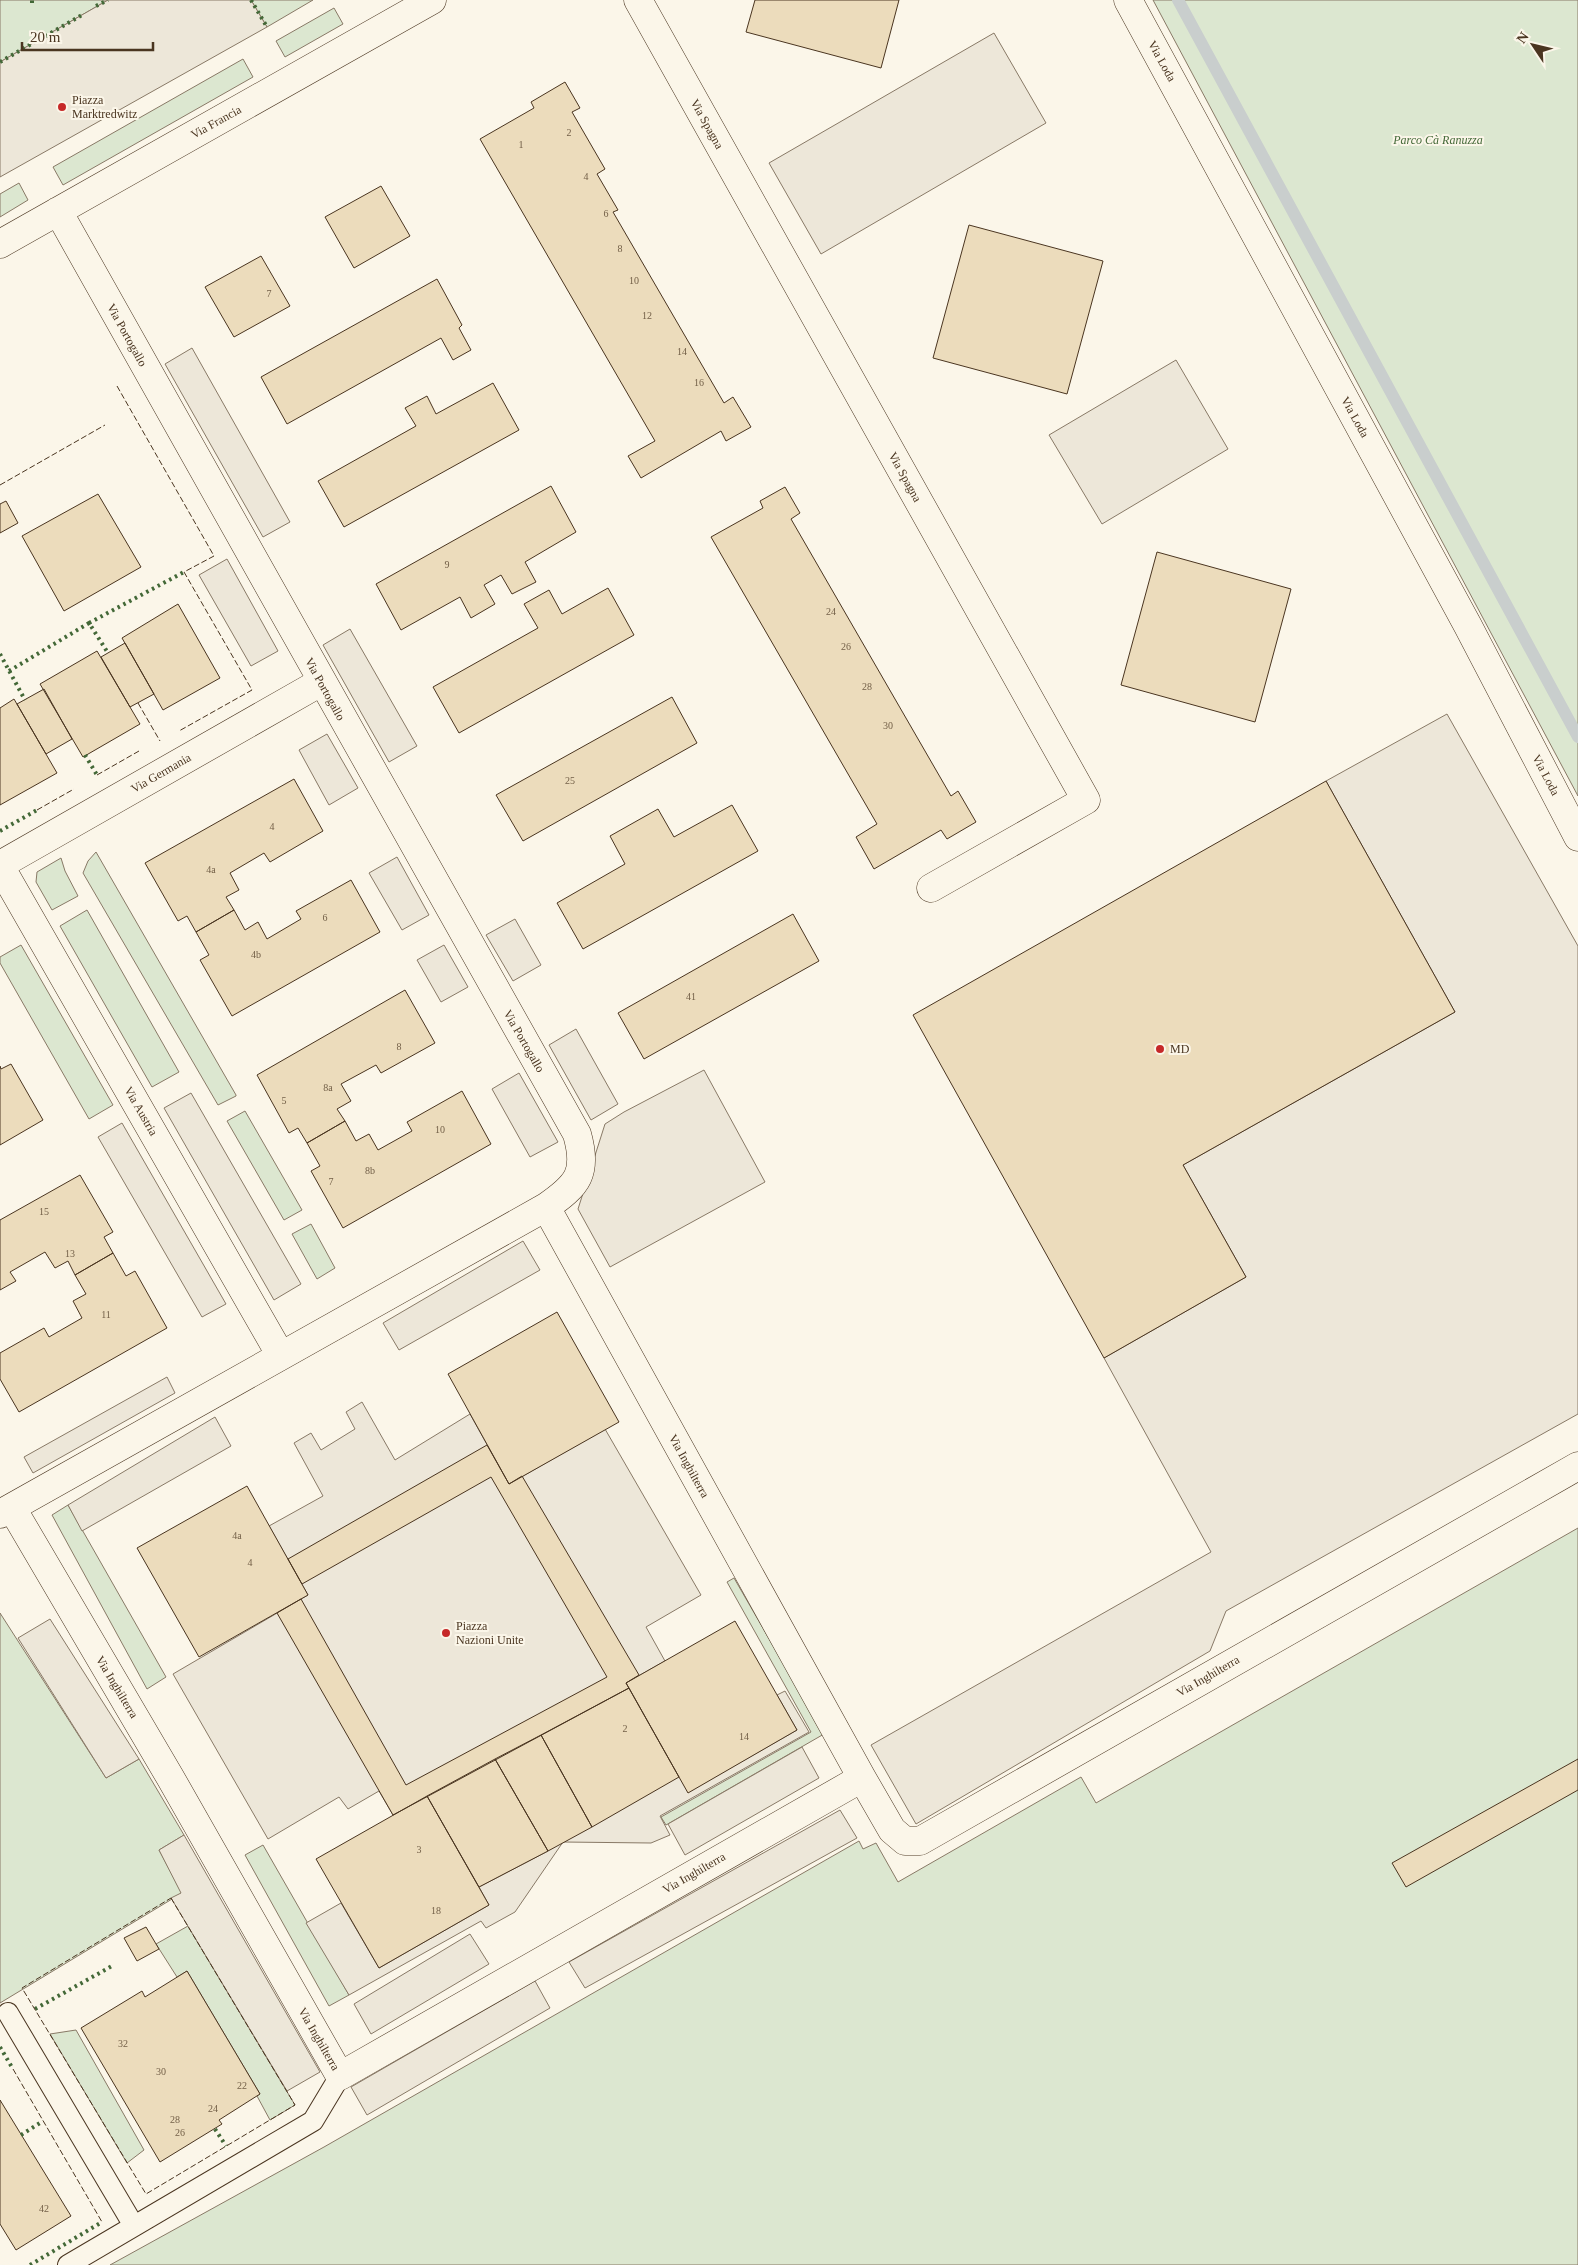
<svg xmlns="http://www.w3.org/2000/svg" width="1578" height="2265" viewBox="0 0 1578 2265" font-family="'Times New Roman',serif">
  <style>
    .green { fill: #dce7d0; stroke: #887966 }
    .parking { fill: #ede7d9; stroke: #887966 }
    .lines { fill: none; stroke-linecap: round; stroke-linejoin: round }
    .stream { stroke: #c9cecd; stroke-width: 12 }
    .building { fill: #ecdcbc; stroke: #4a3520 }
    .service-casing { stroke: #4a3520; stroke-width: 22 }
    .minor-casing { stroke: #4a3520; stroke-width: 29 }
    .secondary-casing { stroke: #4a3520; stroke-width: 29 }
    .service { stroke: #fbf6e9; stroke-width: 20 }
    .minor { stroke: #fbf6e9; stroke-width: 28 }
    .secondary { stroke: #fbf6e9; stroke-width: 28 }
    .hedge { stroke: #436837; stroke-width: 4; stroke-dasharray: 2.5 4; stroke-linecap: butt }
    .fence { stroke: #4a3520; stroke-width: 1; stroke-dasharray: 6 2.5; stroke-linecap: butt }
    .poi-dot { fill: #c62828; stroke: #fbf6e9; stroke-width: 2 }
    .labels { text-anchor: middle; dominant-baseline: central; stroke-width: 4; stroke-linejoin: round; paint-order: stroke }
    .number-label { font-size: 10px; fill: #725f47 }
    .street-label { font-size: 12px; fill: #4a3520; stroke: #fbf6e9 }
    .poi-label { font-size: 12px; fill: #4a3520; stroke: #fbf6e9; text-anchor: start }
    .park-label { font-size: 12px; font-style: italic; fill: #436837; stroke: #fbf6e9 }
  </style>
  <rect width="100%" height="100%" fill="#fbf6e9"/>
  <!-- green -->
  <path class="green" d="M0,0H108L0,62Z
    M251,0H313L267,27Z
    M1153,0H1578V796Z
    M334,8L343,24L285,57L276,41Z
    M243,59L253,77L63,185L53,167Z
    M19,183L28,200L0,217V194Z
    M96,852L236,1095V1096L218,1105L83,873L88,861Z
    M61,858L65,871L78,896L52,910L36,882L37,872Z
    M87,910L179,1072L152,1087L60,926Z
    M21,945L113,1105L89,1119L0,963V957Z
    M245,1111L302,1210L284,1220L227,1121Z
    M311,1224L335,1268L317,1279L292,1234Z
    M68,1505L166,1677L147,1689L52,1515Z
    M1578,1528V2265H110L324,2147L859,1841L863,1849L876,1843L898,1882L1081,1777L1096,1803Z
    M734,1578L824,1734L666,1825L661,1817L811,1732L727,1582Z
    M0,1613L106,1778L139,1759L184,1835L159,1850L182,1893L0,2003Z
    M263,1845L349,1995L329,2006L245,1855Z
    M188,1926L295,2105L270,2120L257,2096L260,2094L187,1971L177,1977L156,1944Z
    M76,2030L144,2150L127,2163L50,2034Z"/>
  <!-- parking -->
  <path class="parking" d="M108,0H251L267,27L0,177V62Z
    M994,33L1046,123L821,254L769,163Z
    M192,348L290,522L263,537L165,364Z
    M1176,360L1228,449L1102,524L1049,435Z
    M227,559L278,651L251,666L199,575Z
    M350,629L417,746L389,762L323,645Z
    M1447,714L1578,946V1414L1226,1611L1210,1651L916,1824L871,1745L1211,1552L1104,1358L1246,1277L1183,1165L1455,1012L1326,781Z
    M327,734L358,788L329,805L299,750Z
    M397,857L429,915L402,930L369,873Z
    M515,919L541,965L513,981L486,935Z
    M444,945L468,987L441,1002L417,960Z
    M576,1029L618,1104L591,1120L549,1045Z
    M704,1070L765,1182L610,1267L578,1209L605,1124L624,1112Z
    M519,1073L558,1142L530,1157L492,1089Z
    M191,1093L301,1284L274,1300L164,1108Z
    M122,1123L226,1304L202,1317L98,1137Z
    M523,1241L540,1270L399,1350L383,1323Z
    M167,1377L175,1393L33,1473L24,1457Z
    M362,1402L395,1460L470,1414L509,1484L605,1429L701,1595L646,1627L665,1661L626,1683L688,1792L797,1730L777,1695L785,1691L809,1732L660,1816L670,1835L651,1843L563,1842L515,1912L486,1928L481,1921L349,1995L306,1923L341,1903L379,1968L489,1905L479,1887L548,1851L427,1796L393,1815L379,1791L348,1809L339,1797L268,1839L173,1674L308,1595L269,1526L323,1496L294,1443L311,1433L321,1450L355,1429L346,1412Z
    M215,1417L231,1446L82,1531L68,1505Z
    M50,1619L139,1759L106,1778L18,1638Z
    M802,1747L819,1778L685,1855L668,1824Z
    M840,1810L857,1838L585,1988L569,1962Z
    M184,1835L320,2072L287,2091L171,1898L181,1893L159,1850Z
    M470,1934L489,1964L371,2034L354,2004Z
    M535,1981L550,2008L367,2115L351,2087Z"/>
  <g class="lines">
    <!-- stream -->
    <path class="stream" d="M1178,0L1578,737"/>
  </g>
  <!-- building -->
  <path class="building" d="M755,0H899L881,68L746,32Z
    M565,82L580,108L572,112L605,169L597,174L618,210L613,212L724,403L733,397L751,427L726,441L721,431L641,478L628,456L655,441L480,139L534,108L531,102Z
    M381,186L410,236L354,268L325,217Z
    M969,225L1103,261L1067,394L933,358Z
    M261,256L290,306L234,337L205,287Z
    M437,279L462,325L459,328L471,350L453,360L441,338L287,424L261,377Z
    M493,383L519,430L344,527L318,481L416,426L405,408L427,396L436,414Z
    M551,486L576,532L525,562L536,582L512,594L501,575L484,585L495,604L471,618L460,597L401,630L376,584Z
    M785,487L800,513L791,519L951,796L958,791L976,822L947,839L941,830L874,869L856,837L877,824L711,537L763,508L760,501Z
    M98,494L141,567L64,611L22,536Z
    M6,501L18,523L0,533V504Z
    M1157,552L1291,589L1255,722L1121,685Z
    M608,588L634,635L459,733L433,687L538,628L524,604L549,590L562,614Z
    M178,604L220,678L163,710L122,638Z
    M125,643L154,694L130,707L101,657Z
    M97,651L140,724L83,757L40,684Z
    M44,689L72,739L46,754L17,704Z
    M672,697L697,743L523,841L496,795Z
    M14,699L57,773L0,805V708Z
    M294,779L323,831L270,862L264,853L230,873L239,890L226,897L234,910L196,932L187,916L178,921L145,863Z
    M1326,781L1455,1012L1183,1165L1246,1277L1104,1358L913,1015Z
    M732,805L758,851L583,949L557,903L625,864L610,836L658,809L674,837Z
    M351,880L380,932L232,1016L200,960L209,955L196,932L234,910L245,930L258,922L267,939L301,919L296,911Z
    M793,914L819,961L644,1059L618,1013Z
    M405,990L435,1043L381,1073L376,1065L341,1084L351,1101L337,1109L345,1121L307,1143L298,1128L289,1133L257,1075Z
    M11,1064L43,1120L0,1145V1066L1,1069Z
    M462,1091L491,1144L343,1228L311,1171L320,1166L307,1143L345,1121L356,1141L369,1134L378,1150L412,1131L407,1122Z
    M80,1175L113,1232L104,1237L113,1253L75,1275L68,1261L55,1268L45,1252L10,1272L16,1281L0,1290V1220Z
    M113,1253L126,1276L135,1271L167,1328L19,1412L0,1379V1353L44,1328L49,1337L82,1318L73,1301L86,1294L75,1275Z
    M557,1312L619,1422L509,1484L448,1374Z
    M487,1445L509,1484L522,1476L639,1675L626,1683L629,1688L393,1815L277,1613L301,1599L406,1785L607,1677L491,1477L302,1584L288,1559Z
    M247,1486L308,1595L199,1657L137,1548Z
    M735,1621L797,1730L688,1793L626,1683Z
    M629,1688L679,1777L592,1827L541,1735Z
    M541,1735L592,1827L548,1851L495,1759Z
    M495,1759L548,1851L479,1887L427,1796Z
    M1578,1759V1790L1406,1887L1392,1863Z
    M427,1796L489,1905L379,1968L316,1859Z
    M146,1927L159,1949L137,1961L124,1938Z
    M187,1971L260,2094L219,2120L222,2124L160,2162L81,2028L142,1991L145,1997Z
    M0,2100L71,2216L16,2250L0,2224Z"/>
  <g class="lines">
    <!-- service casing -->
    <g class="service-casing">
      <path id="service" d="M8,2013L134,2226
        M68,2265L313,2121L340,2076"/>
    </g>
    <!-- minor casing -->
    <g class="minor-casing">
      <path id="minor" d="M638,0L1086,800L931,888
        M0,244L432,0
        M0,865L321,682
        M0,866L281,1356
        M546,1207L862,1778L892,1830L905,1841H920L1578,1466
        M12,1508L170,1777L340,2076L862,1778
        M0,1514L546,1207C578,1185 588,1173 577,1134L58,211"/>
    </g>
    <!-- secondary casing -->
    <g class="secondary-casing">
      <path id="secondary" d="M1128,0L1468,626L1578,837"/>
    </g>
    <!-- service -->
    <use href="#service" class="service"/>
    <!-- minor -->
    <use href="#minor" class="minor"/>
    <!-- secondary -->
    <use href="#secondary" class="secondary"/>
    <!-- hedge -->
    <path class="hedge" d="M251,0L267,27
      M32,3V0
      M96,6L108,0
      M0,62L82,15
      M89,623L184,572
      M0,654L25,700
      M9,671L89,623L108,653
      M85,755L97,775
      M0,831L37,810
      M35,2009L112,1966
      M0,2047L13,2069
      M215,2129L226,2146
      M21,2135L43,2121
      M30,2265L102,2222"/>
    <!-- fence -->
    <path class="fence" d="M117,386L214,556L184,572L252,690L179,731
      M0,485L105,425
      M138,703L160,741
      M97,775L139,751
      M37,810L74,789
      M171,1898L295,2105L146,2194L22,1988Z
      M13,2069L102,2222"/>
  </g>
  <!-- markers -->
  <g class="poi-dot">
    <circle cx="62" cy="107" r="5"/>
    <circle cx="1160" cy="1049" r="5"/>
    <circle cx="446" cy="1633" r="5"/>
  </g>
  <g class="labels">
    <!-- number labels -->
    <g class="number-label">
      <text x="569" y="132">2</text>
      <text x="521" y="144">1</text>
      <text x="586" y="176">4</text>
      <text x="606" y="213">6</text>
      <text x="620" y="248">8</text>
      <text x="634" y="280">10</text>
      <text x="269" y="293">7</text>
      <text x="647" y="315">12</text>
      <text x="682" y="351">14</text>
      <text x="699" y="382">16</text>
      <text x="447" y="564">9</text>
      <text x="831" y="611">24</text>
      <text x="846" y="646">26</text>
      <text x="867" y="686">28</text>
      <text x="888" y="725">30</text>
      <text x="570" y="780">25</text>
      <text x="272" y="826">4</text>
      <text x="211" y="869">4a</text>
      <text x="325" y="917">6</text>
      <text x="256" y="954">4b</text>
      <text x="691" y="996">41</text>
      <text x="399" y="1046">8</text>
      <text x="328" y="1087">8a</text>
      <text x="284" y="1100">5</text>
      <text x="440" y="1129">10</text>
      <text x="370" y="1170">8b</text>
      <text x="331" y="1181">7</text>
      <text x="44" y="1211">15</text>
      <text x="70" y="1253">13</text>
      <text x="106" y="1314">11</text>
      <text x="237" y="1535">4a</text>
      <text x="250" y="1562">4</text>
      <text x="625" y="1728">2</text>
      <text x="744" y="1736">14</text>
      <text x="419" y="1849">3</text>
      <text x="436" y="1910">18</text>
      <text x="123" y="2043">32</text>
      <text x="161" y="2071">30</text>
      <text x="242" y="2085">22</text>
      <text x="213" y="2108">24</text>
      <text x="175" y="2119">28</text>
      <text x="180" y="2132">26</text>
      <text x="44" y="2208">42</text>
    </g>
    <!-- street labels -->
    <g class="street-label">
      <text transform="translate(1162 61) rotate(61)">Via Loda</text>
      <text transform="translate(216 122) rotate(-29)">Via Francia</text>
      <text transform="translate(707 124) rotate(61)">Via Spagna</text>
      <text transform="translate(127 335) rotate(61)">Via Portogallo</text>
      <text transform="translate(1355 417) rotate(61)">Via Loda</text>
      <text transform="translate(905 477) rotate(61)">Via Spagna</text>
      <text transform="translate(325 689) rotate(61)">Via Portogallo</text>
      <text transform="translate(161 773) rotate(-30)">Via Germania</text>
      <text transform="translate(1546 775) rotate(62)">Via Loda</text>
      <text transform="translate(524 1041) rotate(60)">Via Portogallo</text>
      <text transform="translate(141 1111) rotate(60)">Via Austria</text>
      <text transform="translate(689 1466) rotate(61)">Via Inghilterra</text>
      <text transform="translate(1208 1676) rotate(-30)">Via Inghilterra</text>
      <text transform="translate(117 1687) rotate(59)">Via Inghilterra</text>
      <text transform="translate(694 1873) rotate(-30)">Via Inghilterra</text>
      <text transform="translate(319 2039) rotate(60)">Via Inghilterra</text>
    </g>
    <!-- poi labels -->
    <g class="poi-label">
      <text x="72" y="100">Piazza<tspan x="72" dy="14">Marktredwitz</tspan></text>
      <text x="1170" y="1049">MD</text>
      <text x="456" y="1626">Piazza<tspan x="456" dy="14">Nazioni Unite</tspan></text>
    </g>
    <!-- park labels -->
    <g class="park-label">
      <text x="1438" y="140">Parco Cà Ranuzza</text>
    </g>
  </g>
  <!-- north arrow -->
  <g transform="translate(1533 45) rotate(305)" stroke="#fbf6e9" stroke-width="4" paint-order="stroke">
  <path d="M0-4L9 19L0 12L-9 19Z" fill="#4a3520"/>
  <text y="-8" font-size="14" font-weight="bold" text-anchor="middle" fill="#4a3520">N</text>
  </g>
  <!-- scale -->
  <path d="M22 42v8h131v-8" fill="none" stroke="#4a3520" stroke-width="2.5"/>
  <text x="30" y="42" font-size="15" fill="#4a3520" stroke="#fbf6e9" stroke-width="4" paint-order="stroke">20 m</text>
</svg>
